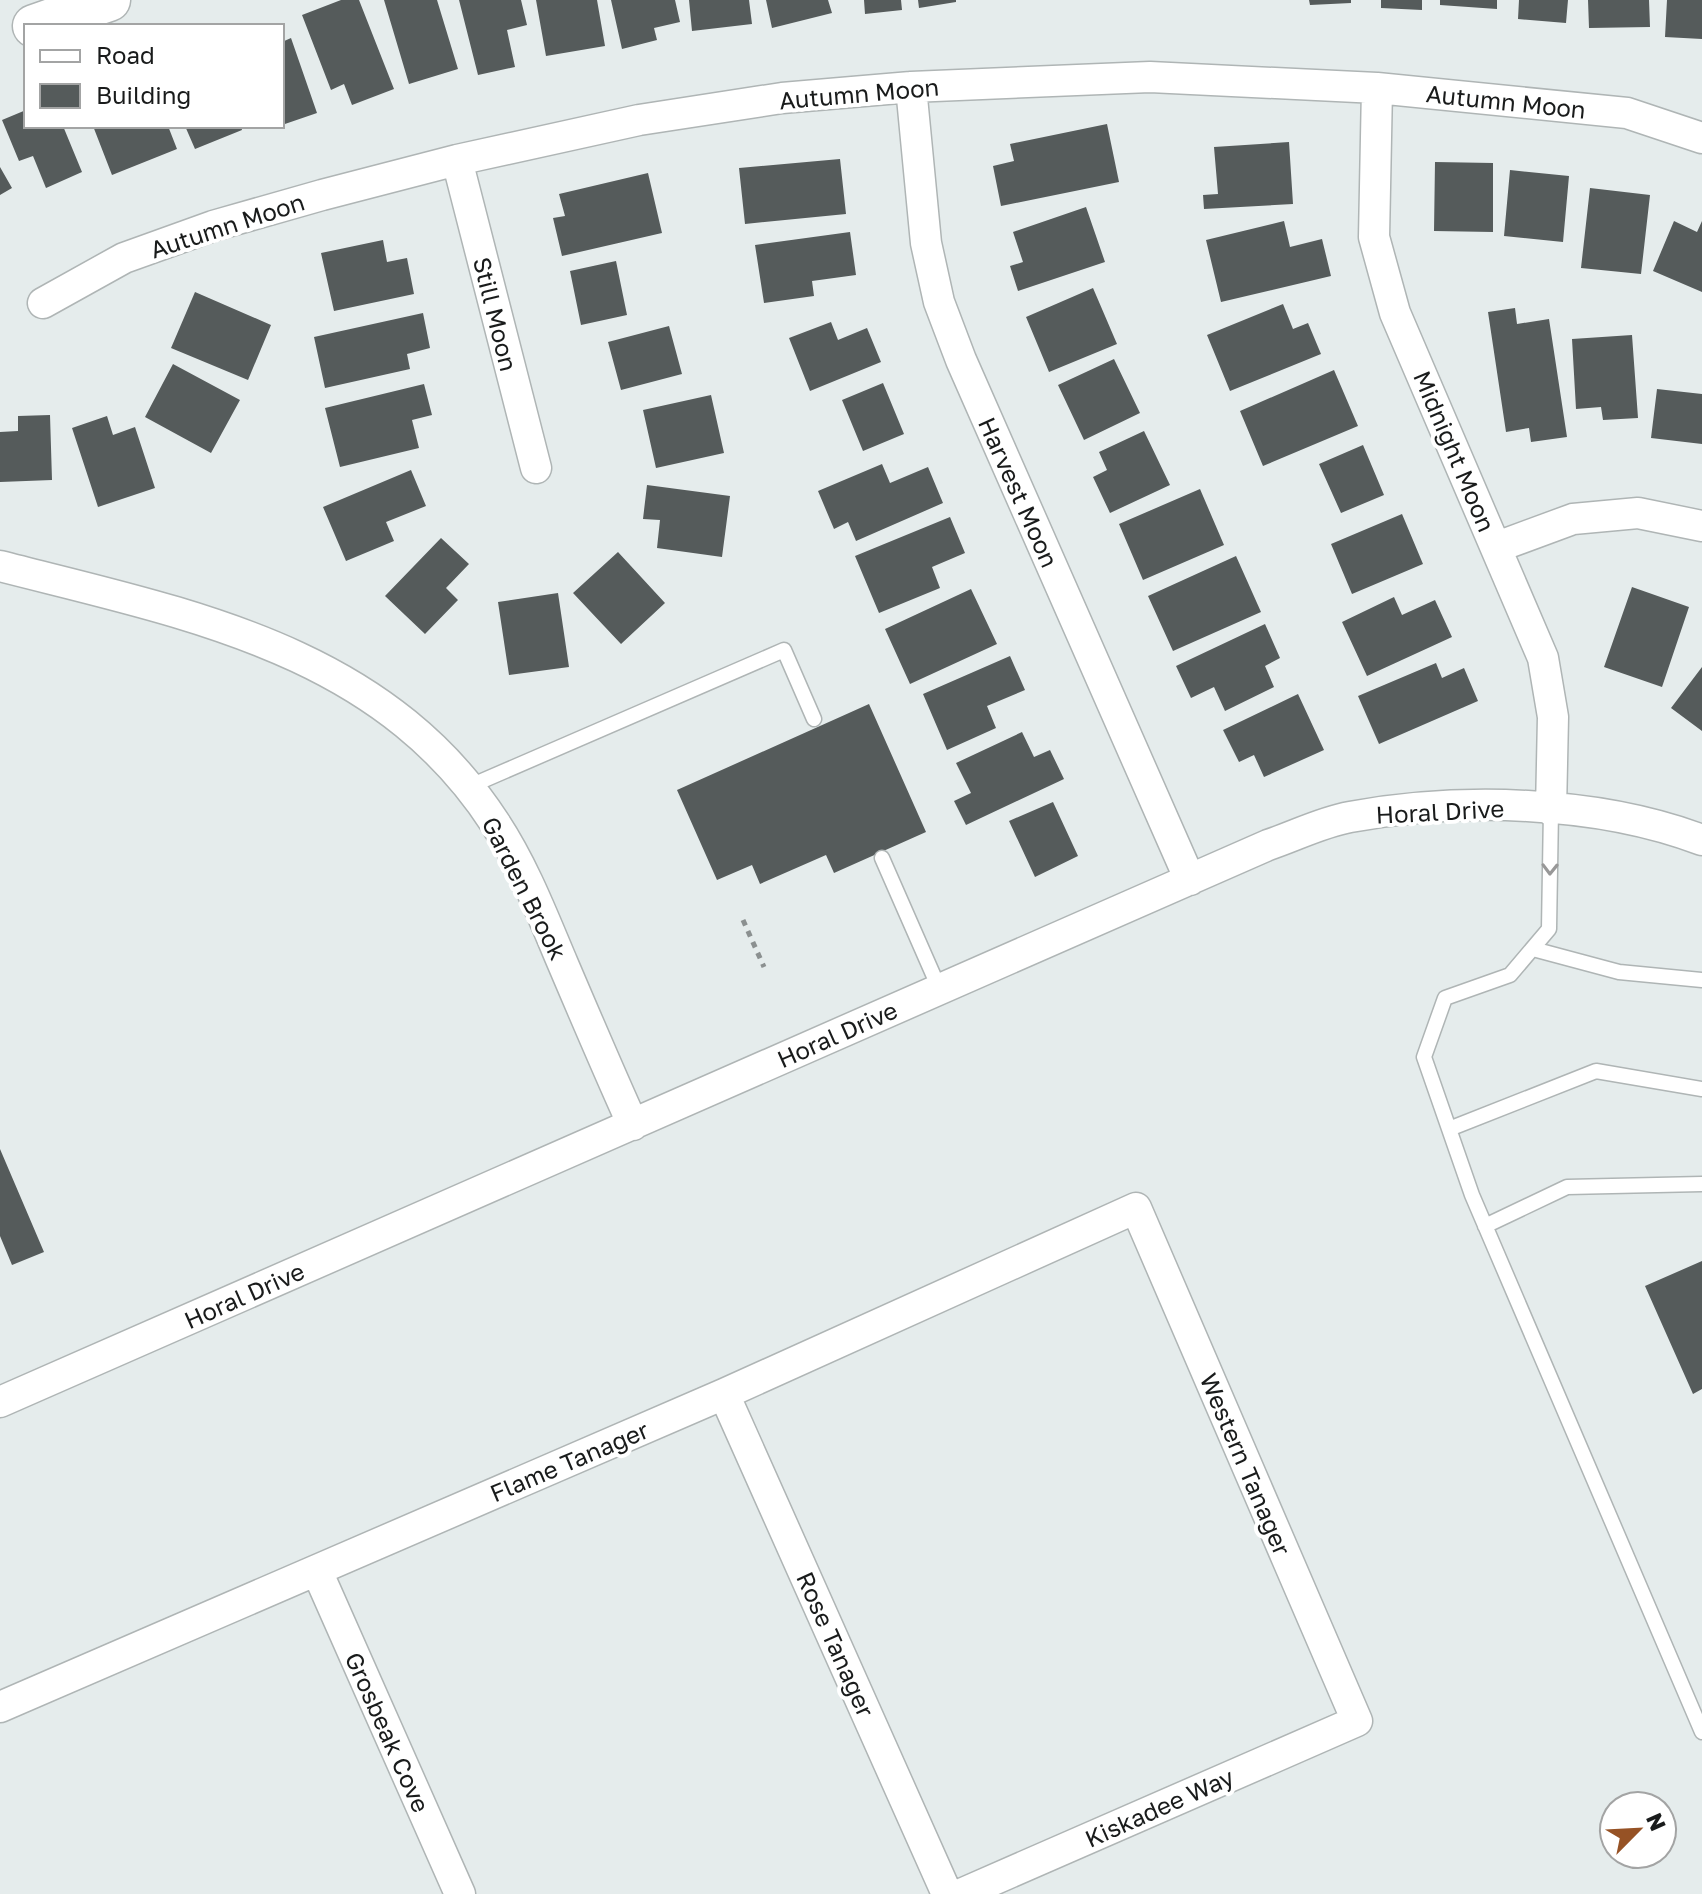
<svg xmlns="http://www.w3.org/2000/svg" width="1702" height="1894" viewBox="0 0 1702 1894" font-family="'Golos Text',sans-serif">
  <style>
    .building { fill: #555b5b }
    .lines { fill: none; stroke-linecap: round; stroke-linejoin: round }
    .lane-casing { stroke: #afb5b5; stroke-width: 17 }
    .street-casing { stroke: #afb5b5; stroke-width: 33 }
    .secondary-casing { stroke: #afb5b5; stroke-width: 45 }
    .path { stroke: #8b9090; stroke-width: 5; stroke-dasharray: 6 6; stroke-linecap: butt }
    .lane { stroke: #fff; stroke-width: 14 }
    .street { stroke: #fff; stroke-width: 30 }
    .secondary { stroke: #fff; stroke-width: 42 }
    .oneway { stroke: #989898 }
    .labels { text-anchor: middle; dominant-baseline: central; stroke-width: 8; stroke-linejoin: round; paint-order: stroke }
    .street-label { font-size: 24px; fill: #191b1b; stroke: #fff }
  </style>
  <rect width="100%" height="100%" fill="#e5ecec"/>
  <!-- building -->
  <path class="building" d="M341,0H359L394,89L352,105L344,84L331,90L302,15Z
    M384,0H437L458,69L409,84Z
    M459,0H521L527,25L507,30L515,67L478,75Z
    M536,0H597L605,46L546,56Z
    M611,0H675L680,22L654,28L657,40L622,49Z
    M689,0H749L752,24L692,31Z
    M766,0H828L832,13L772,28Z
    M864,0H901L902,10L865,14Z
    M918,0H956V2L919,8Z
    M1309,0H1351V3L1310,5Z
    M1381,0H1422V10L1381,8Z
    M1440,0H1497V9L1440,5Z
    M1519,0H1568L1566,23L1518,19Z
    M1588,0H1649L1650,27L1589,28Z
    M1667,0H1702V39L1665,37Z
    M291,38L317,113L282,125V42Z
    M26,110V126H63L82,172L46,188L33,156L19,161L2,120Z
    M1107,124L1119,182L1001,206L993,166L1014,161L1010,144Z
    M93,126H168L177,149L112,175Z
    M185,126H241L242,130L195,149Z
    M1289,142L1293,204L1204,209L1203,195L1218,194L1214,147Z
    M840,159L846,214L745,224L739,168Z
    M1435,162L1493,163V232L1434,231Z
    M0,167L12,188L0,195Z
    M1510,170L1569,176L1563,242L1504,236Z
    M648,173L662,233L562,256L553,218L565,216L559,194Z
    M1590,188L1650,195L1641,274L1581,268Z
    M1086,207L1105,262L1018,291L1010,266L1023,262L1013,232Z
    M1284,221L1290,247L1322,239L1331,276L1221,302L1206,240Z
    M1674,221L1697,232L1702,221V292L1653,271Z
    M850,232L856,275L812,281L814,296L764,303L755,245Z
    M383,240L387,262L407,258L414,294L334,311L321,253Z
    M616,261L627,315L581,325L570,271Z
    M1093,288L1117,344L1049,372L1026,317Z
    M195,292L271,325L248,380L171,348Z
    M1283,304L1293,329L1308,323L1321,354L1230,391L1207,335Z
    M1515,308L1517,324L1549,319L1567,437L1531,442L1529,428L1506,432L1488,312Z
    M423,313L430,348L407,354L410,369L325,388L314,337Z
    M831,322L838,340L867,328L881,362L810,391L789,338Z
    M669,326L682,374L621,390L608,342Z
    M1632,335L1638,418L1603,420L1601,407L1576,409L1572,339Z
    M1114,359L1140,413L1084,440L1058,385Z
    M173,364L240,400L211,453L145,417Z
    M1334,370L1358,426L1263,466L1240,411Z
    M883,383L904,434L863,451L842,400Z
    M424,384L432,415L412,420L419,448L340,467L325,408Z
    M1657,389L1702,394V444L1651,438Z
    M711,395L724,453L656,468L643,410Z
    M50,415L52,480L0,482V432L18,431V416Z
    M107,416L113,435L135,427L155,488L98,507L72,428Z
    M1144,431L1170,485L1110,513L1093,477L1107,470L1099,452Z
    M1363,445L1384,495L1341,513L1319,464Z
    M882,464L890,483L928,467L943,503L856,541L848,522L834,529L818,491Z
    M411,470L426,506L386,522L394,541L346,561L323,507Z
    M647,485L730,496L722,557L657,548L660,520L643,519Z
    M1200,489L1224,545L1143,580L1119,524Z
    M1402,514L1423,564L1352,594L1331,544Z
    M950,517L965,553L932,567L940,588L879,613L855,556Z
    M441,538L469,564L446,588L458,600L425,634L385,596Z
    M618,552L665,603L621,644L573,593Z
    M1236,556L1261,612L1173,651L1148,596Z
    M1632,587L1689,607L1662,687L1604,667Z
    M971,589L997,644L910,684L885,629Z
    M558,593L569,667L509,675L498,602Z
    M1394,597L1402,615L1435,600L1452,637L1367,676L1342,622Z
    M1265,624L1280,658L1265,666L1274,687L1225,711L1214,687L1191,698L1176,666Z
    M1010,656L1025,690L987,706L996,728L947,750L923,694Z
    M1436,663L1442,678L1464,668L1478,701L1379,744L1358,696Z
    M1702,667V731L1671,708Z
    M1298,694L1324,750L1264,777L1254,755L1239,762L1223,730Z
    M869,704L926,832L834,873L826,855L760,884L752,865L717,880L677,790Z
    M1022,732L1034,757L1050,750L1064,779L966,825L954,801L971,793L956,763Z
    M1053,802L1078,856L1035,877L1009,821Z
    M0,1149L44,1252L12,1265L0,1236Z
    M1702,1261V1389L1693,1394L1645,1286Z"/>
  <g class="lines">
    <!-- lane casing -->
    <g class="lane-casing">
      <path id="lane" d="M468,787L784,650L814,719
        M1551,810L1549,929L1510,975L1445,998L1424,1057L1472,1195L1702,1732
        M882,858L939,988
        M1533,949L1619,972L1702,980
        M1449,1129L1596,1071L1702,1089
        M1485,1226L1567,1187L1702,1184"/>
    </g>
    <!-- street casing -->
    <g class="street-casing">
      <path id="street" d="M911,87L926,243L939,302L961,360L1190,880
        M1377,88L1374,237L1395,313L1543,658L1553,717L1551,810
        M457,160L536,468
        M43,303L124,258L213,226L322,195L457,160L639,120L782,98L911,87L1150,77L1377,88L1627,113L1702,138
        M1497,547L1573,519L1638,513L1702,526
        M0,566C187,614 382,649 495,823C524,867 543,917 563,964C586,1018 609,1072 633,1125
        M724,1394L947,1894
        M0,1402L1268,845C1295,836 1322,822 1350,817C1460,797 1596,800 1702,840
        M317,1571L460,1894
        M0,1707L724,1394L1136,1208L1357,1721L961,1894"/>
    </g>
    <!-- secondary casing -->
    <g class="secondary-casing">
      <path id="secondary" d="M34,26L109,0"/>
    </g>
    <!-- path -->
    <path class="path" d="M743,920L764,967"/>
    <!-- lane -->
    <use href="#lane" class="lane"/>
    <!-- street -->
    <use href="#street" class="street"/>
    <!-- secondary -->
    <use href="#secondary" class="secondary"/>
  </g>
  <!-- one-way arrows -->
  <defs><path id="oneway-chevron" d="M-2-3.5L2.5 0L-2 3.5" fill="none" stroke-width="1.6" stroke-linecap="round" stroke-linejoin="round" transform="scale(2)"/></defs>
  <use class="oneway" href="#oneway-chevron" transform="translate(1550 869) rotate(91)"/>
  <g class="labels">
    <!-- street labels -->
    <g class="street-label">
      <text transform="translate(859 93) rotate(-5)">Autumn Moon</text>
      <text transform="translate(1506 101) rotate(6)">Autumn Moon</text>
      <text transform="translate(227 225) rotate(-18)">Autumn Moon</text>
      <text transform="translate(496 314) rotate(76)">Still Moon</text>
      <text transform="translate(1455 451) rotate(67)">Midnight Moon</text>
      <text transform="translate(1019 492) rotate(66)">Harvest Moon</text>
      <text transform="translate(1440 811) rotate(-3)">Horal Drive</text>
      <text transform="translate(525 888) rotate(63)">Garden Brook</text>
      <text transform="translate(837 1034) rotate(-24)">Horal Drive</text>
      <text transform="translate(244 1295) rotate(-24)">Horal Drive</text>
      <text transform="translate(569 1461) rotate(-23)">Flame Tanager</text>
      <text transform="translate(1246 1464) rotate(67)">Western Tanager</text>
      <text transform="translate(836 1644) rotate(66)">Rose Tanager</text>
      <text transform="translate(388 1732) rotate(66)">Grosbeak Cove</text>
      <text transform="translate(1159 1807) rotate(-24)">Kiskadee Way</text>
    </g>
  </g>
  <!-- legend -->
  <rect x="24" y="24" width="260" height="104" fill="#ffffff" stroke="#a3a4a4" stroke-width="2"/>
  <rect x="40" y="50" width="40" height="12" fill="#ffffff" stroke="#a3a4a4" stroke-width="2"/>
  <text x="96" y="64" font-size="24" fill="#191b1b">Road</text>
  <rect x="40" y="84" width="40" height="24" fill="#555b5b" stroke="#a3a4a4" stroke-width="2"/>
  <text x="96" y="104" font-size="24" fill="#191b1b">Building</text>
  <!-- north arrow -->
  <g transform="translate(1638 1830) rotate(66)"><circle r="38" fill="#ffffff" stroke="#a3a4a4" stroke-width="2"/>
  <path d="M0-6L14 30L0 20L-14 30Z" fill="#965225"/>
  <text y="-12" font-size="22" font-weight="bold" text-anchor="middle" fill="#191b1b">N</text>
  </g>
</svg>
